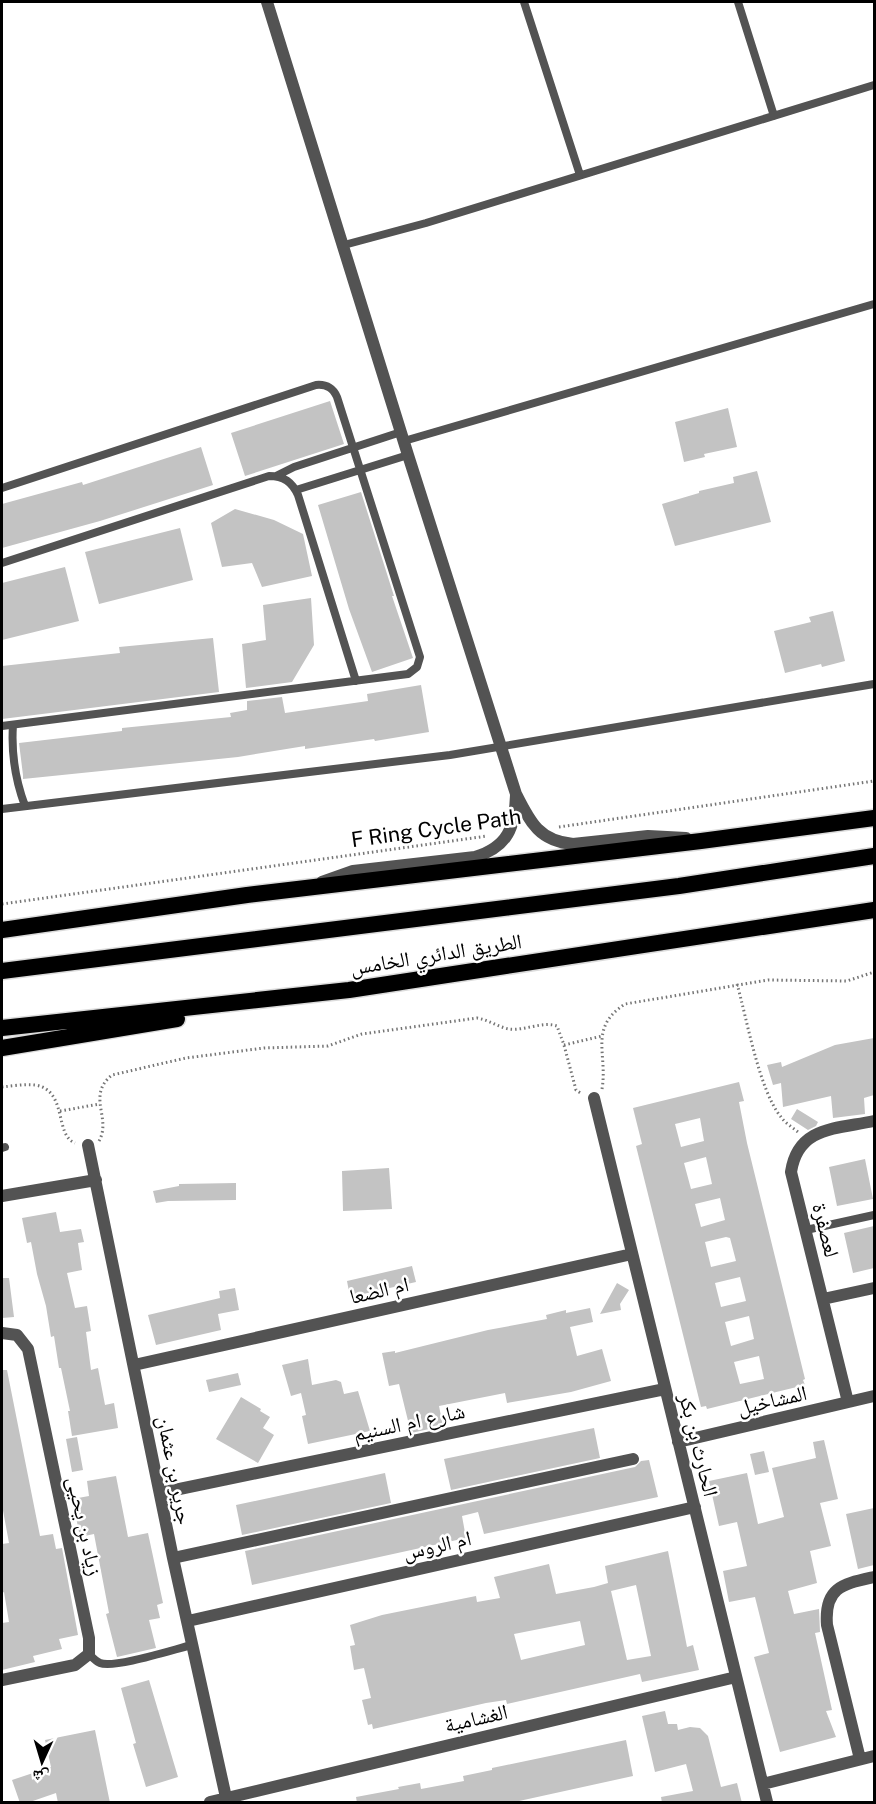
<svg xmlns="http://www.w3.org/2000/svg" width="876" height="1804" viewBox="0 0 876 1804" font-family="'Public Sans','Noto Naskh Arabic',sans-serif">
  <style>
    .building { fill: #c3c3c3; fill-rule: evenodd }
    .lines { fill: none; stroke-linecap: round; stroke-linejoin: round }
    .trunk-casing { stroke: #dbdbdb; stroke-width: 19 }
    .path { stroke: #757575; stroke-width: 3; stroke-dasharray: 1.5 3; stroke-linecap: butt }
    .service { stroke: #535353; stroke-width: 8 }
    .minor { stroke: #535353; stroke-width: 12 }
    .trunk { stroke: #000; stroke-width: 16 }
    .labels { text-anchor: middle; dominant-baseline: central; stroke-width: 5; stroke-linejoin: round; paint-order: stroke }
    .street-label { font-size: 21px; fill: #000; stroke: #fff }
  </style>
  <rect width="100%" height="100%" fill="#fff"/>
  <!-- building -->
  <path class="building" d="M330,401L344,444L245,476L231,433Z
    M728,408L737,447L704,454L705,457L684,462L675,422Z
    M201,447L213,485L100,521L2,548V504L82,482L83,485Z
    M757,471L771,522L675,546L662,504L699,493V491L734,483L733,477Z
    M361,492L394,596H392L413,658L372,672L349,609L318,505Z
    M235,509L274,520L303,534L312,576L262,587L252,563L222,567L211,523Z
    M180,528L193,580L99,604L85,552Z
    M65,567L79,621L2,640V583Z
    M311,598L314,645L292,682L246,688L242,644L266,640L263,605Z
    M833,611L845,661L822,667L821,664L785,673L774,631L811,622L809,617Z
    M213,638L219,692L2,719V666L120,653L119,647Z
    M421,685L429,732L375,741L374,739L305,749V746L238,757L23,779V775L19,743L122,731V728L231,717L230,713L247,710V701L282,697L285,713L368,701L367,694Z
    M874,1038V1095L864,1098L865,1114L833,1118L831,1096L783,1107L781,1083L773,1085L767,1065L781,1062L782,1067L835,1045Z
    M739,1082L744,1101L739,1102L747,1143L805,1379L803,1380L805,1385L707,1409L706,1406L701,1407L636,1146L642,1144L633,1108ZM700,1118L704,1141L681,1147L675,1124ZM706,1157L712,1184L691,1189L684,1163ZM720,1198L725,1220L701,1227L695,1204ZM726,1237L730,1238L736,1261L711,1267L705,1242ZM740,1277L746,1301L721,1307L715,1283ZM749,1316L754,1339L731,1346L725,1322ZM759,1356L764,1379L740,1384L734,1362Z
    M797,1109L818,1122L816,1126L808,1130L791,1119Z
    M865,1159L873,1199L837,1206L829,1167Z
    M389,1168L392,1209L343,1211L342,1171Z
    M236,1183V1200L168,1201L156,1203L153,1191L179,1186V1184Z
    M56,1212L60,1232L81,1229L84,1242L78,1243L82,1270L67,1273L75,1308L87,1306L91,1331L86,1332L91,1370L98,1368L105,1405L114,1403L118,1428L72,1436L68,1411H70L61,1368H59L54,1336L51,1337L46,1306L37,1274L31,1242L27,1243L22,1218Z
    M874,1226V1268L853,1273L844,1233Z
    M412,1266L416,1282L350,1297L347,1281Z
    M2,1278H9L14,1317L2,1318Z
    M617,1283L629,1290L620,1304L621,1310L600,1314Z
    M235,1288L239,1310L218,1314L221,1330L156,1345L148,1315L220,1298L219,1291Z
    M590,1308L593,1322L570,1327L577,1356L602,1349L611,1381L571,1392L507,1403L505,1393L439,1406L443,1426L411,1433L399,1384L389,1386L382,1353L395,1351V1353L488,1330L547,1319L546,1315L566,1310V1313Z
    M308,1359L312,1385L336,1380L341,1382L344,1394L358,1391L370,1431L308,1444L302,1416L306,1415L301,1393L291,1396L282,1365Z
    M2,1370H7L40,1536L53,1534L56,1549L62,1548L78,1635L59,1639L62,1649L33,1656L35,1662L2,1670V1623L9,1622L4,1592L2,1593V1544L9,1543L2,1505Z
    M238,1373L241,1385L209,1392L206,1380Z
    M241,1397L261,1409L260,1411L270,1417L263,1428L274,1435L258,1463L216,1439Z
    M594,1428L600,1458L451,1490L444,1459Z
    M77,1437L83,1470L72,1472L66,1439Z
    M824,1440L838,1499L820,1503L831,1546L810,1551L817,1583L788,1591L794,1614L819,1609L820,1632L815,1633L832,1710L826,1711L836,1737L780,1752L754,1657L769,1653L755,1597L729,1602L723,1571L747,1566L737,1522L719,1526L709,1481L747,1473L758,1524L784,1517L772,1468L816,1458L813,1442Z
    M764,1451L769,1472L755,1475L750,1454Z
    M649,1460L658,1497L484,1534L478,1512L462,1516L466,1538L252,1585L245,1551L635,1467L641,1461Z
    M385,1473L391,1503L242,1535L236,1505Z
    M116,1476L128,1537L148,1533L163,1603L157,1605L160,1618L149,1620L156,1648L117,1657L106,1614L109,1613L94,1534L80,1537L73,1502L79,1501L78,1498L89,1496L87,1481Z
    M874,1508V1565L858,1569L846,1514Z
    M668,1551L687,1647L693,1645L699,1670L642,1682L640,1674L507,1704L506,1700L486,1703L373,1729L372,1724L368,1725L362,1700L371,1698L364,1668L354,1670L350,1646L355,1645L350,1625L382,1615L476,1596L477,1602L500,1598L494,1577L549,1564L556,1594L594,1587L608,1583L605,1566ZM636,1585L651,1656L627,1660L611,1591ZM580,1621L585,1645L521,1660L514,1634Z
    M149,1680L178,1777L146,1787L133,1744L136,1743L121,1688Z
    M665,1711L668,1724H677L678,1730L690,1727L700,1728L708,1736L721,1787L737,1783L742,1803H662L661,1797L693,1791L686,1764L655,1772L642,1716Z
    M95,1730L110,1803H58L56,1793L27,1803H20L12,1780L51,1767L45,1740Z
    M626,1740L633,1776L510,1803H357L356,1797L399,1789L398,1787L420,1783L421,1789L464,1781L463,1776L492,1770V1768Z"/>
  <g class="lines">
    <!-- trunk casing -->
    <g class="trunk-casing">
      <path id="trunk" d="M2,930L247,895L701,841L874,818
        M2,971L679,886L874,856
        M2,1028L349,990L874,910
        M2,1048L177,1019"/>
    </g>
    <!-- path -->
    <path class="path" d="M559,827L874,781
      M2,904L487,836
      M737,984C747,1019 759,1090 781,1117C785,1123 792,1127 798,1132
      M564,1045L602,1036
      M2,1087C12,1086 24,1084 35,1085C68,1090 54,1135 75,1143
      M602,1089C608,1054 588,1028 625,1004L768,980L847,981L874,972
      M60,1111L100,1104
      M99,1141C112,1118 86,1096 112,1075L186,1058L264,1048L328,1046L362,1034L477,1018C489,1020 498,1027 509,1029C524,1031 543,1021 557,1026L564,1045L576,1090L582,1094"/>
    <!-- service -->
    <path class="service" d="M524,2L580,175
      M738,2L774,116
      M344,245L426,223L874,85
      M404,441L874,304
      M276,476L294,467L401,432
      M2,488L316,385C327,384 333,388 337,397L420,657L417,667L408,674L2,726
      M296,490L408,455
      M2,563L269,476C284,476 292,482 298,495L356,681
      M13,725C11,754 15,779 25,806
      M2,809L450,755L874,684
      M2,1148L5,1147
      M806,1230L874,1215
      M89,1654C92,1657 95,1661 100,1663C114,1669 175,1649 192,1645"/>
    <!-- minor -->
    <path class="minor" d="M267,2L408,455L516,794C530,822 539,841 573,844L648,836L686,838
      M322,882L353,871L475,857C508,847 515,827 516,795
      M594,1098L767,1802
      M88,1145L173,1558L227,1802
      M2,1196L96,1180
      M823,1299L874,1288
      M2,1333L17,1335L28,1349L89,1638V1654L75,1665L2,1680
      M134,1365L632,1254
      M848,1402L791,1172C798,1126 837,1129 874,1121
      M678,1442L874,1396
      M160,1493L665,1389
      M173,1558L633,1459
      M188,1621L695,1507
      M860,1759L827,1625C824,1587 843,1584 874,1577
      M763,1784L874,1756
      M210,1802L736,1677"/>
    <!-- trunk -->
    <use href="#trunk" class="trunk"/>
  </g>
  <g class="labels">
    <!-- street labels -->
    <g class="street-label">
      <text transform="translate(436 828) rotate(-8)">F Ring Cycle Path</text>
      <text transform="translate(436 954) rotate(-9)">الطريق الدائري الخامس</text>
      <text transform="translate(826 1230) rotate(76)">لعصفرة</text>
      <text transform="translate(379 1290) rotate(-13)">ام الضعا</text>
      <text transform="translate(772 1400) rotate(-13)">المشاخيل</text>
      <text transform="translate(409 1422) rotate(-12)">شارع ام السنيم</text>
      <text transform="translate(699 1445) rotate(76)">الحارث بن بكر</text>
      <text transform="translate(175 1470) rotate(79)">جرير بن عثمان</text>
      <text transform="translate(85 1526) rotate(78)">زياد بن يحيى</text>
      <text transform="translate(437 1545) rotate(-13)">ام الروس</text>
      <text transform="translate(476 1718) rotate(-13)">الغشامية</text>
    </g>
  </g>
  <!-- border -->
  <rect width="876" height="1804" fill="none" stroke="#000000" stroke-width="6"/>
  <!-- north arrow -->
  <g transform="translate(42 1762) rotate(184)" stroke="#ffffff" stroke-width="4.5" paint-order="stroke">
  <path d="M0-4.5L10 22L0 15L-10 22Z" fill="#000000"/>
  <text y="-9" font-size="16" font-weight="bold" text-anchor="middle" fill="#000000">ش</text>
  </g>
</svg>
